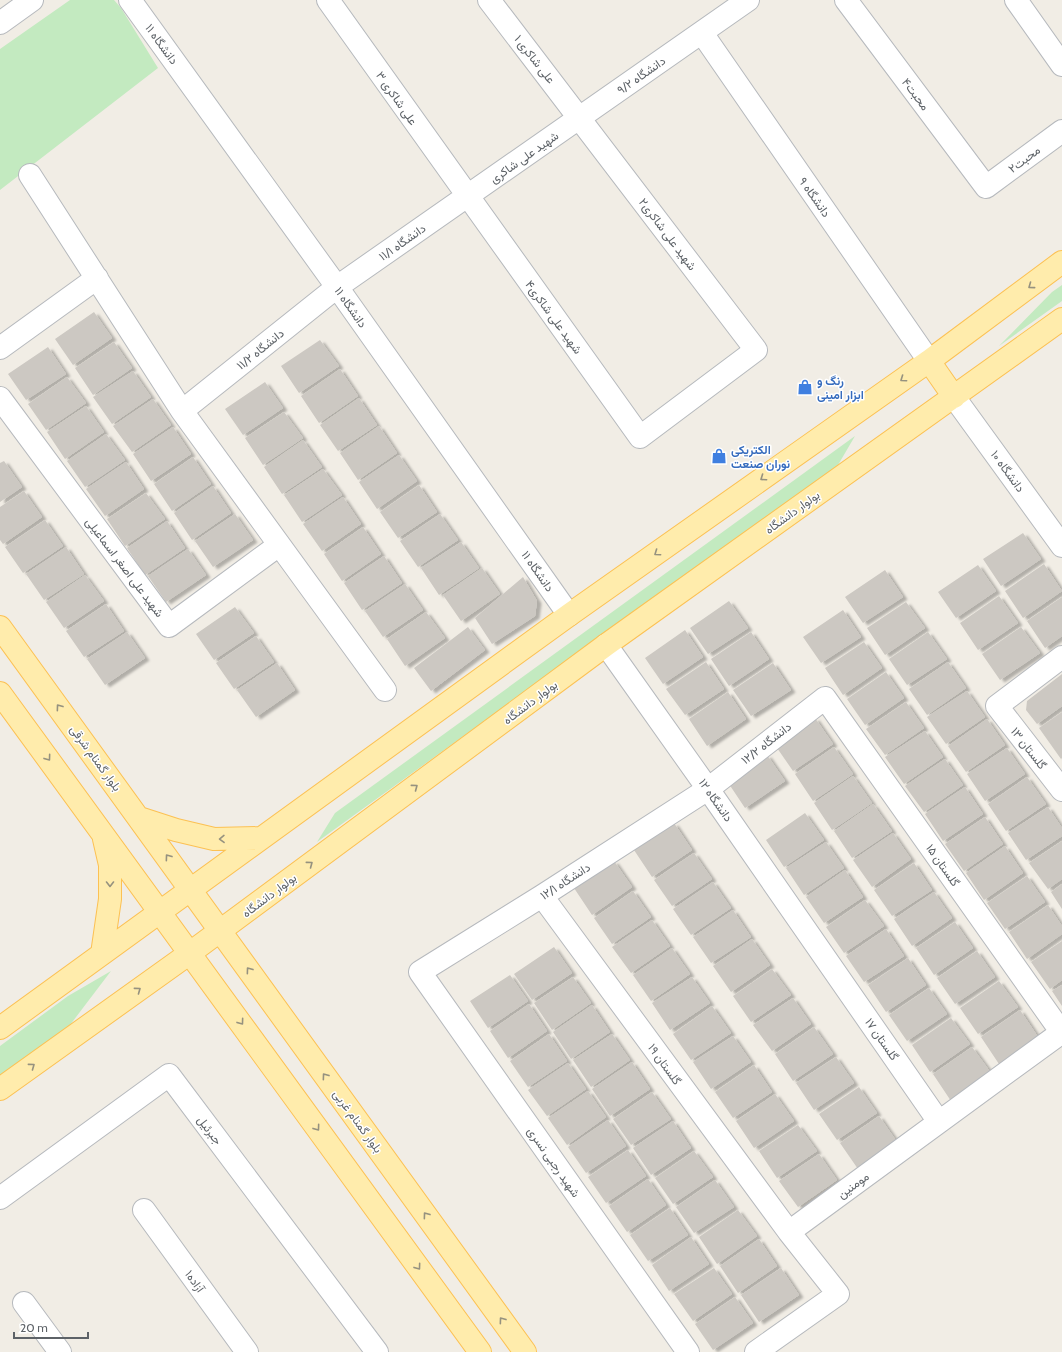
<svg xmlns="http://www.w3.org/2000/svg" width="1062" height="1352" viewBox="0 0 1062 1352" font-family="Cabin,Vazirmatn,sans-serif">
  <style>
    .green { fill: #c3eac0 }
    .building { fill: #ccc8c2; filter: url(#shadow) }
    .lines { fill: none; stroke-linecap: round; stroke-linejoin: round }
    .minor-casing { stroke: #b6b9bd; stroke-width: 24 }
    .major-casing { stroke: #fcc153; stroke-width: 24 }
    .minor { stroke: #fff; stroke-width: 22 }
    .major { stroke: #ffecac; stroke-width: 22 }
    .oneway { stroke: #96927f }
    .labels { text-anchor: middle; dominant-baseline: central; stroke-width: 3; stroke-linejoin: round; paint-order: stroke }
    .street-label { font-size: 12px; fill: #5d6267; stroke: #fff }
    .shop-label { font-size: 12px; font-weight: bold; fill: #366cbe; stroke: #fff; text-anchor: start }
  </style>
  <defs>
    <filter id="shadow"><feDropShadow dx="4.5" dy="2.5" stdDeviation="1" flood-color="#0004"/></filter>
  </defs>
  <rect width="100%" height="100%" fill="#f1ede5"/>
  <!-- green -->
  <path class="green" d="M70,0H114L121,8L158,68L0,190V49Z
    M1062,285V301L999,346L1052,292Z
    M855,436L838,465L317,842L335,813Z
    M111,971L70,1025L0,1075V1046L68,996Z"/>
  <!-- building -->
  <path class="building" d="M94,312L112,338L73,365L55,339Z
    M320,340L339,366L299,393L281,366Z
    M114,342L132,368L93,395L75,368Z
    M48,347L66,374L26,400L8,374Z
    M340,369L358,396L319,423L301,396Z
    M133,371L151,397L112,424L93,397Z
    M67,377L86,403L46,430L28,404Z
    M265,382L283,408L243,435L225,409Z
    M359,398L377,425L338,451L320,425Z
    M153,399L171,425L132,452L113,426Z
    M86,406L104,432L65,459L47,432Z
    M284,412L303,438L263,465L245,438Z
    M379,426L397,453L358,480L340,453Z
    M173,427L191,454L151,481L133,454Z
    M106,434L125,460L85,487L67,461Z
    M303,440L322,467L282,494L264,467Z
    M399,455L417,481L377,509L359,482Z
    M193,457L211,484L172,511L154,484Z
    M4,461L22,487L0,502V463Z
    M126,462L144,489L105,516L86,489Z
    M323,469L342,495L302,522L284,495Z
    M419,485L437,512L398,538L380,512Z
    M213,486L231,513L192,540L174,513Z
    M24,491L42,517L3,544L0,540V507Z
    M146,493L165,519L125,546L107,519Z
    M343,497L361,524L322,551L303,524Z
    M235,514L253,540L213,567L195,541Z
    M440,514L458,540L418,567L400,541Z
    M45,520L63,546L23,573L5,547Z
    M167,521L185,548L145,575L127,548Z
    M363,527L381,554L342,581L324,554Z
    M1023,533L1041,559L1001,586L983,559Z
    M461,542L479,568L439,595L421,568Z
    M66,547L84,574L44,600L26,574Z
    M188,549L206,575L166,602L148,576Z
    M384,556L402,583L362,610L344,583Z
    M1044,564L1062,591L1023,618L1005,591Z
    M978,565L996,591L956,618L938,592Z
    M482,568L500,594L461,621L443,595Z
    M885,570L903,597L863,623L845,597Z
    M85,575L104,601L64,628L46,602Z
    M523,577L537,601L535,616L492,644L475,618Z
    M405,584L423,610L383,637L365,611Z
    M999,596L1018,623L978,650L960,623Z
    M1062,597V636L1045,648L1027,621Z
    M729,601L748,628L708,654L690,628Z
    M906,602L925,628L885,655L867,628Z
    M106,604L124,631L84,657L66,631Z
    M235,607L254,633L214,660L196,634Z
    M843,610L861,637L821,663L803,637Z
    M426,612L445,638L405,666L387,639Z
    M468,627L485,650L431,691L414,668Z
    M1021,627L1040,653L1000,680L982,654Z
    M685,630L703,657L663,684L645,658Z
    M127,632L145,658L105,685L87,659Z
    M751,632L769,659L729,686L711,659Z
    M928,632L947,659L907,685L889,659Z
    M256,636L274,662L234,689L216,663Z
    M864,642L882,668L843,695L825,668Z
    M706,662L724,689L685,715L666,689Z
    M948,662L966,688L927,715L909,689Z
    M277,663L295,690L256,717L237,690Z
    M773,663L791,690L751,716L733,690Z
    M886,672L904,698L865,725L847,699Z
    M1062,674V706L1037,724L1026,710L1027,701Z
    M967,691L985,717L946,744L927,717Z
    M728,692L746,719L707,746L689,719Z
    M906,702L924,728L885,755L866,729Z
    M1062,712V758L1061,759L1039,728Z
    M815,718L833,744L793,771L775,745Z
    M987,719L1005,745L966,772L948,746Z
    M925,731L943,757L904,784L885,757Z
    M834,747L853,774L813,801L795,774Z
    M1007,748L1025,774L985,801L967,774Z
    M767,755L785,781L745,808L727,781Z
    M945,759L963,785L924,812L905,786Z
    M853,776L872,803L832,830L814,803Z
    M1027,777L1046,804L1006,831L988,804Z
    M965,787L983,814L943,841L925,814Z
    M873,804L892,831L852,858L834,831Z
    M1048,807L1062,828V836L1026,860L1008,833Z
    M805,813L824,840L784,867L766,840Z
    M985,817L1003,844L964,871L945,844Z
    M674,823L692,850L652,877L634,850Z
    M893,833L911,859L872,887L853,860Z
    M1062,841V879L1048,889L1029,863Z
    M826,842L844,868L804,895L786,868Z
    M1005,846L1023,873L984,900L966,873Z
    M694,853L712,879L672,906L654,880Z
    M614,861L632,887L592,915L574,888Z
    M914,863L932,890L892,916L874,890Z
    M845,870L863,897L824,923L806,897Z
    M1027,876L1045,902L1005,929L987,903Z
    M713,882L731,908L691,935L673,909Z
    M1062,884V909L1051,892Z
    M633,891L651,917L612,944L594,918Z
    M934,892L952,918L912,946L894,919Z
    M865,900L884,926L844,953L826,927Z
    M1048,905L1062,926V934L1027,959L1009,932Z
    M733,910L751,937L711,963L693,937Z
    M652,920L670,946L631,973L612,947Z
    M955,922L973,948L934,975L916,948Z
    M886,929L904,956L864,982L846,956Z
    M752,939L770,965L731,992L713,966Z
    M1062,941V980L1050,989L1031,962Z
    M554,947L572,973L532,1000L514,974Z
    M672,948L690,974L651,1001L633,975Z
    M977,951L995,977L955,1004L937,978Z
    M908,958L926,985L886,1012L868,985Z
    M772,969L791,995L751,1022L733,996Z
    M510,975L528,1001L488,1028L470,1001Z
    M573,977L591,1003L552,1030L534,1003Z
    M692,977L710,1003L670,1030L652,1003Z
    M999,981L1018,1007L978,1034L960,1008Z
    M1062,985V1006L1052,991Z
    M929,988L947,1014L907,1041L889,1015Z
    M793,998L811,1024L772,1051L753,1025Z
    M529,1004L547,1031L508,1058L490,1031Z
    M592,1005L610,1032L571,1059L553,1032Z
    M712,1006L731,1033L691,1060L673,1034Z
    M1020,1010L1038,1037L999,1064L981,1037Z
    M951,1018L970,1044L930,1072L912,1045Z
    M814,1027L833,1054L793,1081L775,1054Z
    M549,1034L567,1061L528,1087L510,1061Z
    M612,1034L630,1060L591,1087L573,1060Z
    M733,1036L751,1062L711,1089L693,1062Z
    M972,1047L991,1073L951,1101L933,1074Z
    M836,1057L854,1083L814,1110L796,1083Z
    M632,1062L650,1089L610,1116L592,1089Z
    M568,1063L586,1089L547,1116L528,1090Z
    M754,1065L772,1092L733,1118L715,1092Z
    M859,1087L877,1113L837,1140L819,1114Z
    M588,1091L606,1117L567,1145L548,1118Z
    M652,1092L671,1119L631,1145L613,1119Z
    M775,1094L794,1121L754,1148L736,1121Z
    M879,1116L897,1142L858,1169L840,1143Z
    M608,1120L626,1146L586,1173L568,1147Z
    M673,1121L691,1148L651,1175L633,1148Z
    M798,1125L817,1151L777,1178L759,1151Z
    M628,1150L646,1176L606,1203L588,1177Z
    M694,1151L713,1177L673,1204L655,1178Z
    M819,1154L837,1180L798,1207L779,1181Z
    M648,1179L666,1205L627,1232L609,1206Z
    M715,1180L734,1207L694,1233L676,1207Z
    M670,1208L688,1235L648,1261L630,1235Z
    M738,1210L757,1236L717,1264L699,1237Z
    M691,1237L709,1264L669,1291L652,1265Z
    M759,1239L777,1266L738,1293L720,1266Z
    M714,1268L732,1294L693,1321L674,1294Z
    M781,1268L799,1295L759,1322L741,1295Z
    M735,1297L753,1323L713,1350L695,1324Z"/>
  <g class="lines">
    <!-- minor casing -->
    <g class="minor-casing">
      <path id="minor" d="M130,0L337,287L569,615
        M328,0L640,437L756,350L489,0
        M846,0L986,187L1062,131
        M1016,0L1062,65
        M0,23L32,0
        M702,33L929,361
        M30,175L182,411L385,690
        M0,348L97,278
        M954,397L1062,546
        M0,398L169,626L279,545
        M182,411L337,287L748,0
        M606,645L708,789L939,1122
        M1062,657L997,706L1062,790
        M542,896L789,1232
        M0,1198L169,1075L377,1352
        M144,1210L247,1352
        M24,1303L60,1352
        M688,1352L420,972L542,896L708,789L825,698L1062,1033
        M756,1352L838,1294L789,1232L1062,1032"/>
    </g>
    <!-- major casing -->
    <g class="major-casing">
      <path id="major" d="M929,361L954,397
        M0,627L525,1352
        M0,693L480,1352
        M139,818L176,830L214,839L261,838
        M102,954L110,899V865L104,839
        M0,1028L569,615L929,361L1062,262
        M0,1089L190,953L606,645L1062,319"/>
    </g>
    <!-- minor -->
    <use href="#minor" class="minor"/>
    <!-- major -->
    <use href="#major" class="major"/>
  </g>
  <!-- one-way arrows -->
  <defs><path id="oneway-chevron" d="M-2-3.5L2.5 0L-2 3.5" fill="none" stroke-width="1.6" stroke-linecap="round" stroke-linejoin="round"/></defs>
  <g class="oneway">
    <use href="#oneway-chevron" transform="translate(1031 286) rotate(144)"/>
    <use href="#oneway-chevron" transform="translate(903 379) rotate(145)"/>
    <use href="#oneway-chevron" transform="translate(763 478) rotate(145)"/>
    <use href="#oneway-chevron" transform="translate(657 553) rotate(145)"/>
    <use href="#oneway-chevron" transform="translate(59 707) rotate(-126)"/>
    <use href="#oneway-chevron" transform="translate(48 758) rotate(54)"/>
    <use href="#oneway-chevron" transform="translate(415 787) rotate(-37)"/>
    <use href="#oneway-chevron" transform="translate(222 839) rotate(179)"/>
    <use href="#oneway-chevron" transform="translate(168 857) rotate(-126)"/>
    <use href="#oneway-chevron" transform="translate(310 864) rotate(-37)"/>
    <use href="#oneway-chevron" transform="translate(110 884) rotate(90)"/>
    <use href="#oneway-chevron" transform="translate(249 970) rotate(-126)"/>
    <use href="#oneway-chevron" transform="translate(138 990) rotate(-36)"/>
    <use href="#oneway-chevron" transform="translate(241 1022) rotate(54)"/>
    <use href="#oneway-chevron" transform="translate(32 1066) rotate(-36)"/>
    <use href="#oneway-chevron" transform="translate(325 1076) rotate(-126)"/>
    <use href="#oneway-chevron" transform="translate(317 1128) rotate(54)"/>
    <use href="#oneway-chevron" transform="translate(426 1215) rotate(-126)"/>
    <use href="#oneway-chevron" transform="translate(418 1267) rotate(54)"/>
    <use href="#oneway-chevron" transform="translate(502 1320) rotate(-126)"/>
  </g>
  <!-- icons -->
  <defs>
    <g id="shop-bare" transform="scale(1.2)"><path d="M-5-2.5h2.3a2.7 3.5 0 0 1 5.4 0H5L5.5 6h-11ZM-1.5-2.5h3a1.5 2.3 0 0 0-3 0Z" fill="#3f7fe0" stroke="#fff" stroke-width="2.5" paint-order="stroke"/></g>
  </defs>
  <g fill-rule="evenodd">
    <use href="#shop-bare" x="805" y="387"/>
    <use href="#shop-bare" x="719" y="456"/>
  </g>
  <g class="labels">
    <!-- street labels -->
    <g class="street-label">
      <text transform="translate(162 44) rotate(54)">دانشگاه ۱۱</text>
      <text transform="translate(535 59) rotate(52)">علی شاکری ۱</text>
      <text transform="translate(641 75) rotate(-35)">دانشگاه ۹/۲</text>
      <text transform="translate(916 94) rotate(53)">محبت۴</text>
      <text transform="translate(397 98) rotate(55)">علی شاکری ۳</text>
      <text transform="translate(524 157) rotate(-35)">شهید علی شاکری</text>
      <text transform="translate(1024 159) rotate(-37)">محبت۲</text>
      <text transform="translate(815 197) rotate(55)">دانشگاه ۹</text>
      <text transform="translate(668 234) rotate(53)">شهید علی شاکری۲</text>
      <text transform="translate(402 242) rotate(-35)">دانشگاه ۱۱/۱</text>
      <text transform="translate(351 307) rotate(55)">دانشگاه ۱۱</text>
      <text transform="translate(554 317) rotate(54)">شهید علی شاکری۴</text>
      <text transform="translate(260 349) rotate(-39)">دانشگاه ۱۱/۲</text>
      <text transform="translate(1008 471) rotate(54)">دانشگاه ۱۰</text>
      <text transform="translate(792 512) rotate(-36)">بولوار دانشگاه</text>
      <text transform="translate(125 567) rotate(53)">شهید علی اصغر اسماعیلی</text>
      <text transform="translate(538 571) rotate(55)">دانشگاه ۱۱</text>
      <text transform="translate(530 702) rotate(-37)">بولوار دانشگاه</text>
      <text transform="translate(766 743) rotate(-38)">دانشگاه ۱۲/۲</text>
      <text transform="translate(1029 748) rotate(52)">گلستان ۱۳</text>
      <text transform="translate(96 758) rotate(54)">بلوار گمنام شرقی</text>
      <text transform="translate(716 800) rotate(55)">دانشگاه ۱۲</text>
      <text transform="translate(943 865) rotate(55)">گلستان ۱۵</text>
      <text transform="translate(565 881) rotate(-33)">دانشگاه ۱۲/۱</text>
      <text transform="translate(269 895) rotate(-37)">بولوار دانشگاه</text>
      <text transform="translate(882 1039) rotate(55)">گلستان ۱۷</text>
      <text transform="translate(665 1064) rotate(54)">گلستان ۱۹</text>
      <text transform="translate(358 1121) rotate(54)">بلوار گمنام غربی</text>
      <text transform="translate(210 1130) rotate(53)">جبرئیل</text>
      <text transform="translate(554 1162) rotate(55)">شهید رجبی نسری</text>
      <text transform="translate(853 1185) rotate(-36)">مومنین</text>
      <text transform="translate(195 1281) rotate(54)">آزاده۱</text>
    </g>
    <!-- shop labels -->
    <g class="shop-label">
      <text x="817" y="380">رنگ و<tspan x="817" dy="14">ابزار امینی</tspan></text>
      <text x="731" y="449">الکتریکی<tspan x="731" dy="14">نوران صنعت</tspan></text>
    </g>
  </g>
  <!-- scale -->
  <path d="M14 1332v6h74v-6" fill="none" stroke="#5d6267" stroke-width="2"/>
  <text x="20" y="1332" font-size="12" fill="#5d6267" stroke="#ffffff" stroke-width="3" paint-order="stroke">20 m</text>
</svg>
